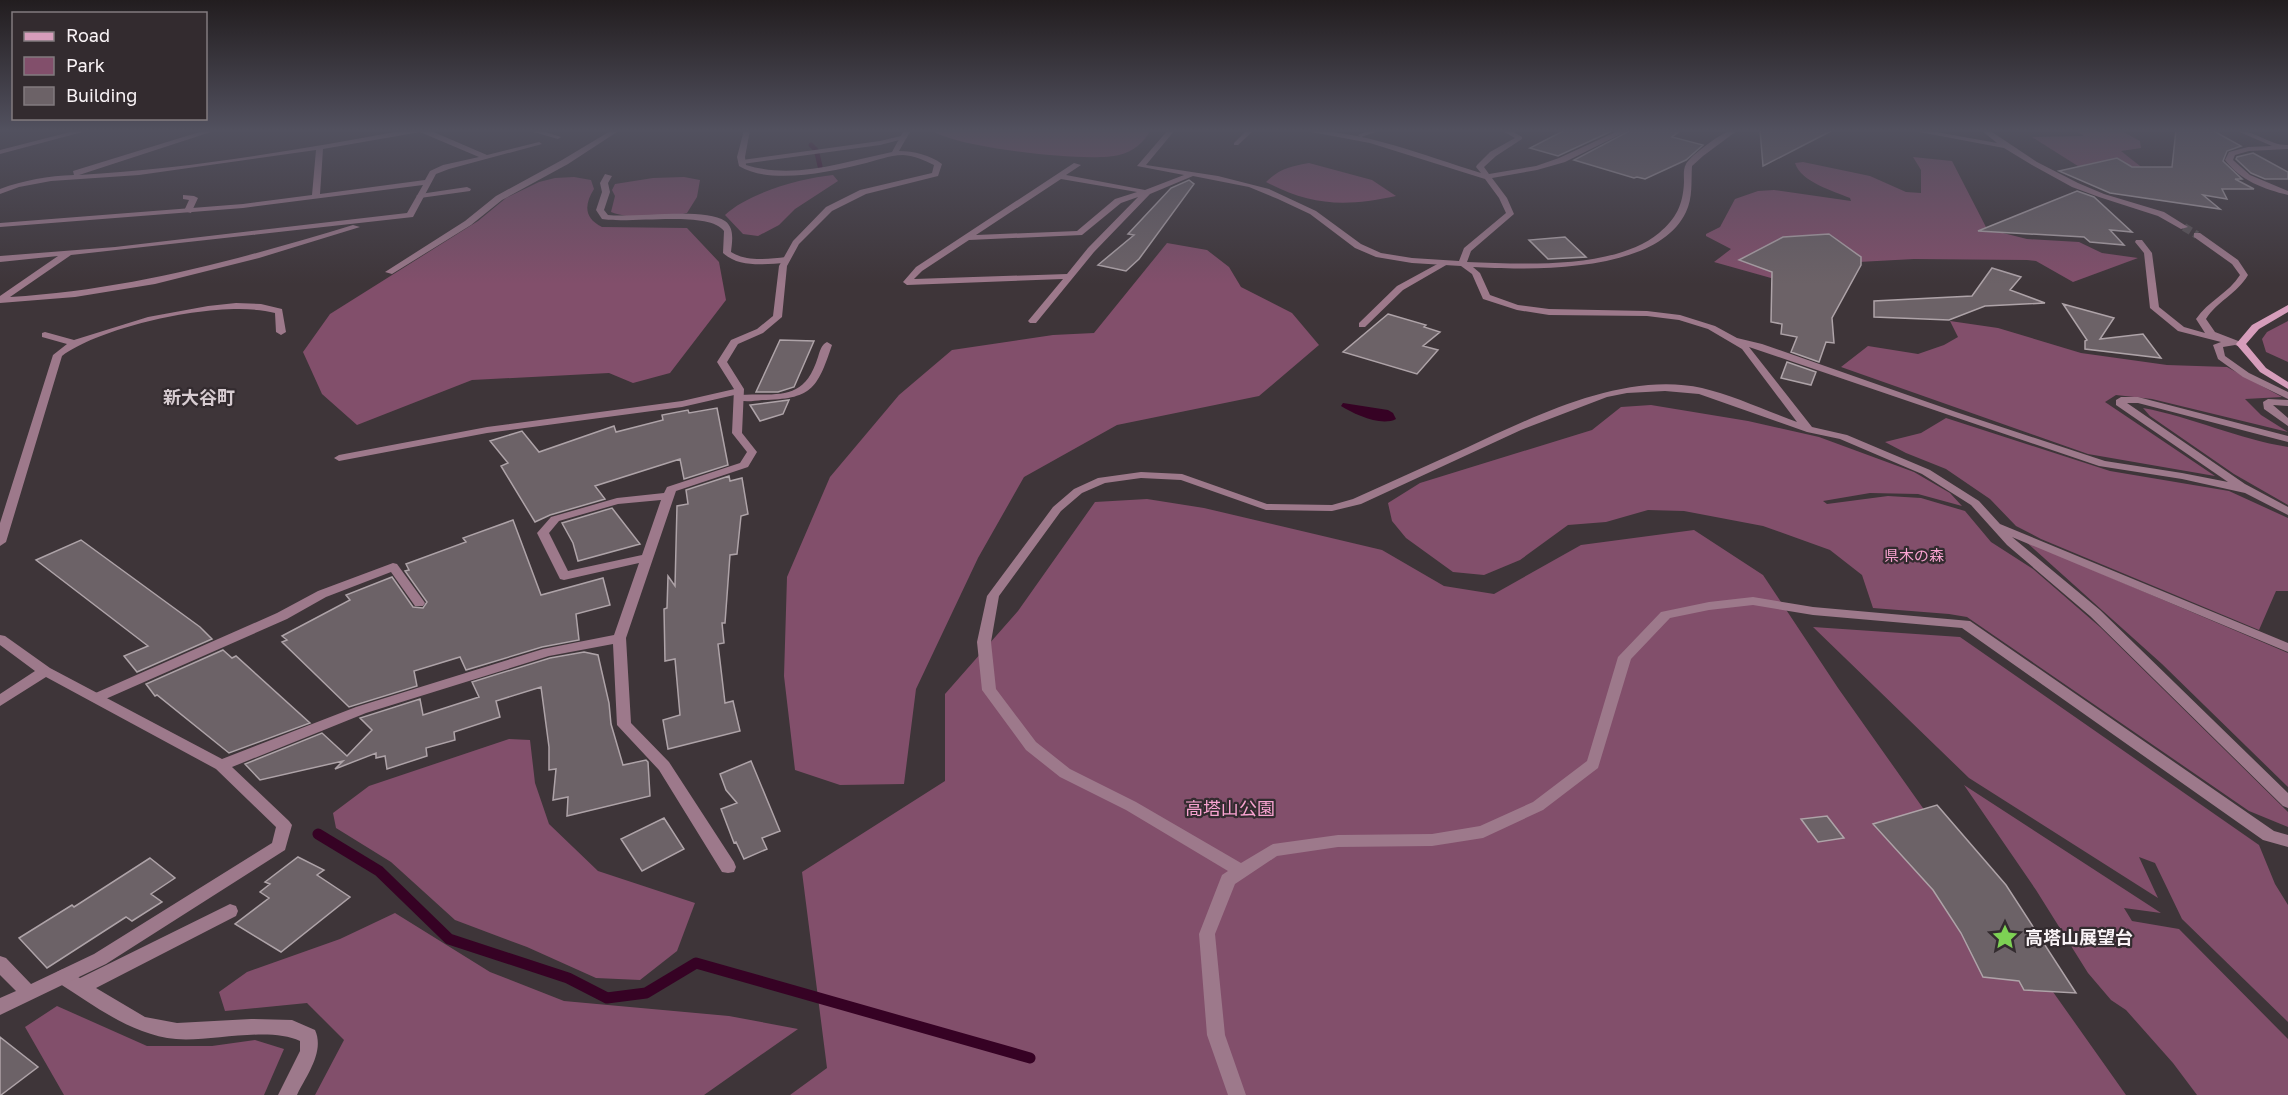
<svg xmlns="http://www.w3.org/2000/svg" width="2288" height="1095" viewBox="0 0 2288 1095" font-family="'Golos Text','Noto Sans JP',sans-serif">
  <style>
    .green { fill: #824f6b }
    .water { fill: #360224 }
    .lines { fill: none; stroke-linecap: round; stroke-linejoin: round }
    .stream-far1 { stroke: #360224; stroke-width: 5 }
    .stream { stroke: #360224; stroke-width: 11 }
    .building { fill: #6c6267; stroke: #aea3a8; stroke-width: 1.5 }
    .street-tunnel { stroke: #5a5255; stroke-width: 8; stroke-dasharray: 8 4; stroke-linecap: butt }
    .lane { fill: #9d798b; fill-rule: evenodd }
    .street { fill: #9d798b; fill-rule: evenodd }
    .secondary { fill: #d69dbb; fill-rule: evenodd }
    .labels { text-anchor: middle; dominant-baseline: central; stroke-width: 4.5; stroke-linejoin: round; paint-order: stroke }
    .park-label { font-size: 15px; fill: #f8a3d0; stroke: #332b2f }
    .quarter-label { font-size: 18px; font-weight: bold; fill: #d7ccd1; stroke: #332b2f }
    .near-park-label { font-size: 18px; fill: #f8a3d0; stroke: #332b2f }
    .near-poi-label { font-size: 18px; font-weight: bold; fill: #f9f3f6; stroke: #332b2f; text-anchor: start }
  </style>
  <rect width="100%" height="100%" fill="#3e3539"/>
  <!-- green -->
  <path class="green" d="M931,130H1151C1144,142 1133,152 1119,155C1089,163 956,148 931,130Z
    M2075,130H2120L2140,141L2141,148L2121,151L2154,177L2081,168L2032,137L2084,136Z
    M1913,157L1952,161L1987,229L2027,239L2079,242L2102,253L2138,258L2073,282L2036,261L2027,260L1914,259L1840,263L1771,278L1714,262L1731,249L1706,236V234L1720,227L1735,199L1758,191L1774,190L1851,201L1850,198C1833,191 1801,182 1795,163L1803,162L1870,176L1906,192L1921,193V170Z
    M1309,163L1372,180L1396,196C1346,207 1311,206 1266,182C1279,169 1291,166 1309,163Z
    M833,175L838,181L795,209L779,225L758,236L743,234L725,215C748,193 801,178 833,175Z
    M574,177L591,180L594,189C584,205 584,218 602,227L687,228L719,262L726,300L670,373L633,383L609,373L472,380L357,425L322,394L303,352L330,314L478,221L506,198L539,182L555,178Z
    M684,177L700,180L697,197L687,213C666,219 632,220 611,212L615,196L612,190L615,184L653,178Z
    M1167,243L1207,250L1229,267L1241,287L1292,313L1319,345L1259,396L1117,425L1024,477L978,558L916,689L904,784L840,785L795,770L784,676L787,577L830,477L899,395L952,350L1053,335L1094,333Z
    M1950,321L1998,328L2081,353L2167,365L2227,367L2282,397L2245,399L2261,415L2288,432L2152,399L2116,395L2105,402L2215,476L2088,454L1841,367L1868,346L1918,354L1944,345L1958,337Z
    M2288,321V362L2266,352L2262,339L2267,332Z
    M1651,405L1748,421L1819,437L1914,472L1950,493L1962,506L1918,494L1870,493L1823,501L1827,504L1888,496L1921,498L1965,511L1991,542L2033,569L2100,627L2288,812V827L2249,811L1967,617L1949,614L1873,608L1862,575L1830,550L1763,526L1684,511L1648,510L1606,522L1568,525L1520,560L1484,575L1453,572L1406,538L1392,521L1388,503L1420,483L1592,430L1621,407Z
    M2143,408C2192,417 2238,439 2288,447V505L2234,474L2150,416Z
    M1946,418L2110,471L2229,491L2288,518V591H2276L2259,630L2041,539L2016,526L1990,499L1946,469L1906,453L1885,442L1921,433Z
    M1147,499L1204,508L1382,550L1444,586L1494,594L1581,545L1694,530L1763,575L1838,688L2126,1095H790L827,1068L802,872L945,781V694L1018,611L1095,502Z
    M2025,541L2288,653V787L2162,664Z
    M1813,627L1960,637L2259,845L2275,884L2288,905V1022L2182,919L2155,863L2139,857L2158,898L1969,778Z
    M509,739L530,740L535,783L549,824L598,871L695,903L677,951L640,980L596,978L527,947L455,920L391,862L336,828L333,813L369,786Z
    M1964,785L2161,913L2124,908L2132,921L2179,929L2288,1039V1095H2197L2173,1063L2126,1010L2111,1000L2088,973L2036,890Z
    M395,913L490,972L564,1001L729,1016L798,1029L704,1095H315L344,1040L307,1003L225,1011L219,992L247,972L340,939Z
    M57,1006L147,1046H212L255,1040L284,1049L264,1095H64L25,1027Z"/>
  <!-- water -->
  <path class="water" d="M1343,403L1388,410L1393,413L1396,419C1381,427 1354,414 1341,406Z"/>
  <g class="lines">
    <!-- stream-far1 -->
    <path class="stream-far1" d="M811,145L816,150
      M817,153L820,166"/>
    <!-- stream -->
    <path class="stream" d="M318,834L379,871L449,939L568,978L607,998L646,993L696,963L1030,1058"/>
  </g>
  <!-- building -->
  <path class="building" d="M1565,130H1614L1558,156L1530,148Z
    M1631,130H1681L1672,137L1703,145L1686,160L1645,179L1637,177L1634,178L1574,160Z
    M1760,130H1833L1763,166Z
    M2176,130H2212L2241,146L2227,151L2223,161L2242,179H2235L2254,189H2222L2227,199L2203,195L2220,209L2110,193L2059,171L2117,158L2132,167H2172Z
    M2253,153L2288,172V179H2265L2251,173L2236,159L2237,157Z
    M1189,180L1194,184L1139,259L1126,271L1098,265L1134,235L1128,234L1171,188Z
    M2077,191L2094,197L2132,232L2110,230L2124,245L2090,242L2084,237L1978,231Z
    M1829,234L1861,257V265L1832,318L1834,343L1826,342L1819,362L1791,352L1797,337L1781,334L1782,324L1771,322L1772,272L1739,260L1783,237Z
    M1565,237L1586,257L1548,259L1529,240Z
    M1992,268L2021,277L2010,290L2045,303L1985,306L1949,320L1874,317V301L1972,296Z
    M2063,304L2114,318L2100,339L2143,334L2161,358L2085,349V341L2087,340Z
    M1388,314L1426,325L1424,327L1440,332L1423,346L1438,350L1417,374L1343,352Z
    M780,340L814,341L794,387L778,392H756Z
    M1787,362L1816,372L1811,385L1781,378Z
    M789,400L783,414L760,421L750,405Z
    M717,408L728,465L684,479L680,459L595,486L605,499L550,515L535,522L501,466L508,463L490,441L522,431L539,452L614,426L616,432L663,420L662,415L688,410L689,413Z
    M729,476L730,481L742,478L748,514L741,516L737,554L730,555L725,623H722L724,643L718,644L725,703L733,701L740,731L668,749L663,720L680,715L675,659L665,661L664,609L667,608L668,576L675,586L677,506L688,504L686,490Z
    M612,508L640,544L578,561L573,543L562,523Z
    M513,520L541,595L603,578L610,605L576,614L579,640L542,647L466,670L460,657L414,671L417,686L349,707L282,642L287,640L282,636L350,600L346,595L392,577L413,607L423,608L427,602L405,571L409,570L406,564L466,542L463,538Z
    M81,540L200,627L212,639L137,672L124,656L148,646L36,560Z
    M223,650L232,658L236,656L310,723L229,753L157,695L155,696L146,684Z
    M584,652L598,655L609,703L611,724L623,765L646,760L648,762L650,796L567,816L568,797L553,800L556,769L549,770V747L541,687L496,701L500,717L454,732L455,740L426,748L427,756L387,769L385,756L376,758V753L335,769L343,761L260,780L245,764L322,733L347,756L372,730L360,718L420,699L423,715L479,697L472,682L550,658Z
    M751,761L780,831L762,838L767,849L744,859L736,842L734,843L721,809L737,803L726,790L720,774Z
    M1937,805L2006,885L2076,993L2024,990L2019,981L1983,977L1961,933L1933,890L1873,824Z
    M1827,816L1844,838L1818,842L1801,819Z
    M664,818L684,849L642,871L621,839Z
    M298,857L324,870L317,875L350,897L281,952L235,924L269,898L260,892L270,884L265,882Z
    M150,858L175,878L151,894L162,902L132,921L126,917L47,968L19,938L72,905L74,907Z
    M0,1037L38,1067L1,1095H0Z"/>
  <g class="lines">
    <!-- street-tunnel -->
    <path class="street-tunnel" d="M2184,227L2197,235"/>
    <!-- lane -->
    <path class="lane" d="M527,130H539L561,137L558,139Z
      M612,130H620L568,164L502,200L471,225L392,274L385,272L465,221L496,196L562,160Z
      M1370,130H1381L1361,137L1358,135Z
      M1504,130H1531L1507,133Z
      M905,135L907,136V138L880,145L742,164L738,162L742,160L880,141Z
      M605,174L612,176L608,183L610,192L604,210L608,215C635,218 705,207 725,221C735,228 732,242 731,252C747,262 768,259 786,257L790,260L786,263C765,264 739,268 723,253L724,231C709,210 630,224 602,219L596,210L602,192L600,183Z
      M467,187L471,189L470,191L420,198L416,196L420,194Z
      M183,195L194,196L198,198L191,213L184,211L189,200L183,199Z
      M1441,262L1448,264L1403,290L1365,327H1359V323L1397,286Z
      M236,303L261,304L282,309L286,332L281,335L276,332L275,313C224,299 104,325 62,356L6,542L0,546V523L53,355L67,344L42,337V333L45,332L74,340L148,317L208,306Z
      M827,342L832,345C817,390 811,399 762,400C753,401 741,403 734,398L739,395C779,393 804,402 818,357C820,351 821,345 827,342Z
      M739,388L743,389V393L682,407L487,433L339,461L334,458L339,455L487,427L682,401Z
      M393,563L397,564L423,600L425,603L423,606H415L391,572L326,597L287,619L101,701H91L89,698L91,695L277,613L318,591Z
      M230,904L236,906L238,911L236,916L96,988L145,1017L177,1023L251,1019L292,1020L315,1030C325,1052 306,1076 297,1095H278L300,1051V1041C269,1026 211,1042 176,1039C131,1035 94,1005 57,982L54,977L57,972L63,969L80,978Z"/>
    <!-- street -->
    <path class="street" d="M78,130H90L0,154V150Z
      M206,130H217L79,175C188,169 298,150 405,130H429L487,155L539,142L542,144L449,169L436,174L413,217L71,255L10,297C128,290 241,259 353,225L360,227L259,258L155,284L75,297L0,303V296L58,256L0,262V256L115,247L407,213L423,185L243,208L0,227V223L243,204L312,195L316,150L139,175L51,181L19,187L0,194V189C24,180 48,176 74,175L73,171ZM420,132L479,157L443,165L430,171L425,180L320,194L323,149Z
      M744,130H750L745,157L746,165C795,180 843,162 892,152L904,130H911L899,151C914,151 930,155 942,164L938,176L866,194L832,211L799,244L787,266L782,317L763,333L738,344L727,362L744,389L742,433L757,452L748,467L676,491L626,638L631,723L669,762L734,862L736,867L734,872L728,873L722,872L659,770L617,725L613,644L549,656L366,713L232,767L289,821L292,825L285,850L106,964L0,1015V998L16,991L0,975V956L6,958L31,984L94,954L272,843L276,827L216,769L46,677L0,706V694L35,671L0,645V635L5,636L50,668L222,759L356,707L543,649L614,635L639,563L564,580L560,579L537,533L551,517L617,498L664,493L667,487L740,463L747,452L732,433L734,389L717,362L731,340L757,329L773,316L779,266L793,241L826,207L860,190L932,173L934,165C924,160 915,156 903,155C889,155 876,161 862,164C829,172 770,185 739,166L737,157ZM661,500L642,555L568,571L549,533L559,521L618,504Z
      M1168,130H1175L1146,165L1218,176L1269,189L1316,211L1361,244L1381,253L1412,258L1459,261L1464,248L1506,213L1499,198L1485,179L1370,143L1301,130C1363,130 1422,155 1481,173L1476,167L1477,165L1490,152L1515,138L1501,130H1510L1522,137V139L1496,156L1484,167L1489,174L1536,166L1559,158L1620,130H1629L1565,162L1537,170L1492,178L1507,198L1514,214L1471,251L1467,262C1522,264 1614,270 1659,233C1676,219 1683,205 1684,182C1684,177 1683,169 1686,164C1691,155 1719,135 1729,131C1731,130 1736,130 1738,130L1703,156L1692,166C1691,181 1693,198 1686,212C1657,274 1530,270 1473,267L1480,273L1490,295L1518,305L1549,309L1647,311L1680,315L1715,326L1737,338L1762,344L1956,412L2105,461L2182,473L2228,482L2116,405V400L2121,397H2138L2288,436V442L2138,403H2127L2245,484L2288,507V515L2245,493L2182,479L2099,466L1749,347L1812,427L1847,435L1930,470L1979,501L2000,524L2288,643V652L2012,537L2100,610L2288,793V808L2283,806L2090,616L2007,545L1971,505L1922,474L1840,439L1807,432L1699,394L1665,391L1627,393L1607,397L1521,430L1361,504L1332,511L1266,510L1181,480L1141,478L1105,483L1082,493L1061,511L999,596L991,642L996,689L1036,742L1070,769L1136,802L1241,863L1273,844L1338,835L1432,834L1480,826L1533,802L1587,761L1618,657L1661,612L1709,602L1753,597L1813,607L1970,621L2274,831L2288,835V847L2263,840L1962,628L1813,615L1753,605L1709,610L1670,618L1631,659L1598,768L1543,810L1483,838L1432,846L1338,847L1277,856L1235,884L1215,934L1225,1035L1246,1095H1228L1207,1035L1199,934L1220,880L1222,875L1228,871L1126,810L1060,777L1026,750L982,690L977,642L987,596L1053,507L1074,489L1098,478L1141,472L1182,474L1267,504L1332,505L1353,499C1391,482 1428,465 1466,448C1535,416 1624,371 1702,388C1732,395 1767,411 1797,422L1742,349L1708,329L1679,320L1647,316L1549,315L1517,310L1483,299L1472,274L1461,266L1412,263L1376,257L1355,248L1310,214L1278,199L1249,187L1193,176L1150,194L1094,252L1036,323H1030L1028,321L1063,279L907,285L903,282L916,267L1074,163L1081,165L1066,175L1145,190L1184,175L1137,166ZM1061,179L1137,192L1115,199L1077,231L976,235ZM1138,197L1088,248L1067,274L914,279L922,271L969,240L1082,235L1121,203Z
      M1247,130H1254L1238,145H1234V143Z
      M1909,130H1925L1997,143L1981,130H1989L2037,162L2078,183L2104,194L2164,212L2188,227L2181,229L2158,216L2099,197L2072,187L2032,165L2004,148Z
      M2235,130C2254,130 2271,146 2288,145V149L2249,151L2235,155L2233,160L2250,175L2288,191V195C2264,189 2241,181 2225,160L2229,152L2248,147L2272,146Z
      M2194,233H2200L2238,260L2248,275C2237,294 2217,301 2206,319L2215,332L2246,344L2241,347L2235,345L2223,347L2225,356L2249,373L2288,392V399L2243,377L2218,359L2213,345L2221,342L2178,331L2150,308L2144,253L2135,242L2136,240H2142L2152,253L2159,307L2184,327L2205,333L2196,319C2208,301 2229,293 2240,275L2232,264L2194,237Z
      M2268,399L2288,400V406L2273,405L2288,418V426L2264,409L2263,402Z"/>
    <!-- secondary -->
    <path class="secondary" d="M2288,305V312L2259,329L2246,344L2266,368L2288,382V389L2260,372L2236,344L2252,325Z"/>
  </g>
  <!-- sky -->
  <linearGradient id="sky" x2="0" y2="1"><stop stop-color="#221d1f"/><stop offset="0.46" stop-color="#52515f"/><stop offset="1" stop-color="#52515f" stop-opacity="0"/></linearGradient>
  <rect width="2288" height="284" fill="url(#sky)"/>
  <!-- icons -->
  <defs>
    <g id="sight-bare" transform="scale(2.07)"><path d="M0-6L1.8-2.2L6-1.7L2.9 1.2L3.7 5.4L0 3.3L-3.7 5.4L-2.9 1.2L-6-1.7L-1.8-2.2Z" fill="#7dd154" stroke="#332b2f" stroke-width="2.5" paint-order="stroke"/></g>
  </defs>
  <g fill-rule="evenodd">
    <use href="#sight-bare" x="2005" y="937"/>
  </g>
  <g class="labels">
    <!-- park labels -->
    <g class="park-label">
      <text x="1914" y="555">県木の森</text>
    </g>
    <!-- quarter labels -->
    <g class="quarter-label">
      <text x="199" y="397">新大谷町</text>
    </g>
    <!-- near-park labels -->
    <g class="near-park-label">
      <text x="1230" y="808">高塔山公園</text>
    </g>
    <!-- near-poi labels -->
    <g class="near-poi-label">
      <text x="2025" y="937">高塔山展望台</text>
    </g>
  </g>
  <!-- legend -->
  <rect x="12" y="12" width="195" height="108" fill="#332b2f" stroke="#827b7f" stroke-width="1.5"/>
  <rect x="24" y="32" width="30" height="9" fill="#d69dbb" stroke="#827b7f" stroke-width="1.5"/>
  <text x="66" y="42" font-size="18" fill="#f9f3f6">Road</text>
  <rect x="24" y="57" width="30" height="18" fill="#824f6b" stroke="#827b7f" stroke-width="1.5"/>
  <text x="66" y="72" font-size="18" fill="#f9f3f6">Park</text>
  <rect x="24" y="87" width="30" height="18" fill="#6c6267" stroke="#827b7f" stroke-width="1.5"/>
  <text x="66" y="102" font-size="18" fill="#f9f3f6">Building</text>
</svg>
